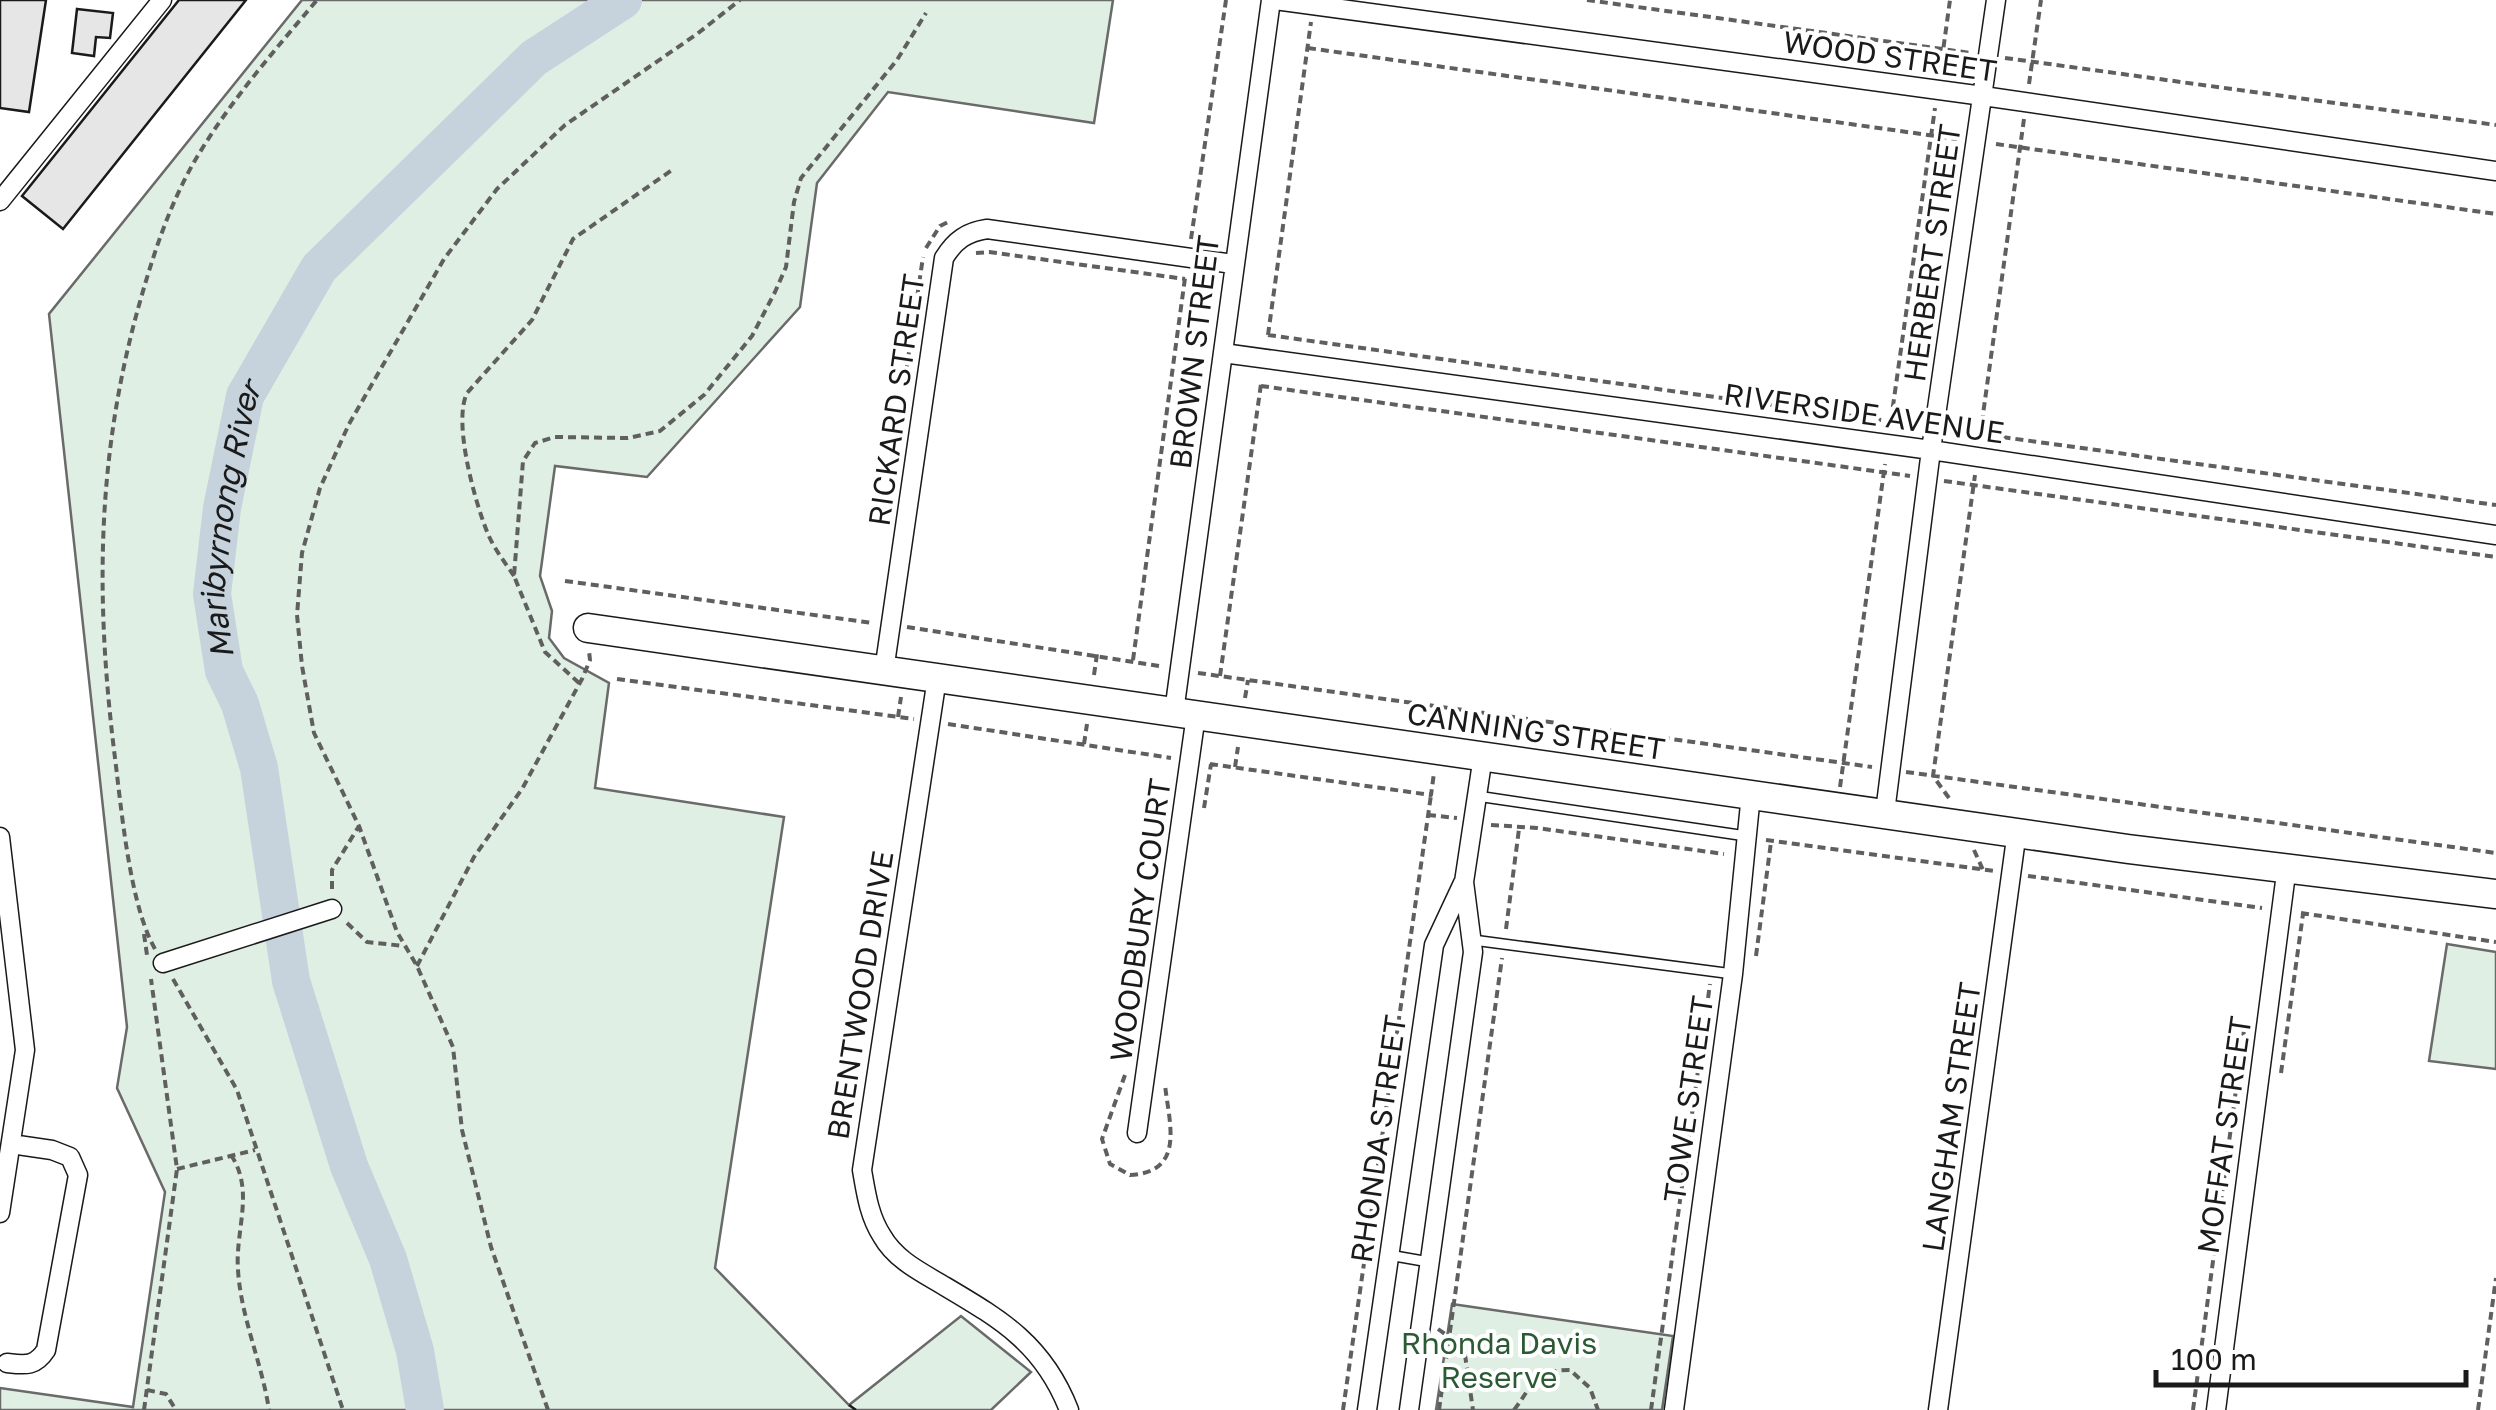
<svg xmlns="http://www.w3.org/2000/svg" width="2496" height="1410" viewBox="0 0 2496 1410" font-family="'Golos Text',sans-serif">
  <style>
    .green { fill: #e0efe3; stroke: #6a6a6a; stroke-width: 2.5 }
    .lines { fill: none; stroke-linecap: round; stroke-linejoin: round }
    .river { stroke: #c6d2dc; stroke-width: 38 }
    .building { fill: #e6e6e6; stroke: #1a1a1a; stroke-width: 2.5 }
    .lane-casing { stroke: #1a1a1a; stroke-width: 12 }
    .street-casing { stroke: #1a1a1a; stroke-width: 21 }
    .secondary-casing { stroke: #1a1a1a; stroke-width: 31 }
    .path { stroke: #5f5f5f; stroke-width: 4; stroke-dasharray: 8 5; stroke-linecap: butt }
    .lane { stroke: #fff; stroke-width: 9 }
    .street { stroke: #fff; stroke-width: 18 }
    .secondary { stroke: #fff; stroke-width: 28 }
    .fence { stroke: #1a1a1a; stroke-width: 2.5; stroke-dasharray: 12 5; stroke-linecap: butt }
    .labels { text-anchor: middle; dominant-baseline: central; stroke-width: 8; stroke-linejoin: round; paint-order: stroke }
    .street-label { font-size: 30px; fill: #1a1a1a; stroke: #fff }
    .park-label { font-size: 30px; fill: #2b5a34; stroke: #fff }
    .water-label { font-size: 32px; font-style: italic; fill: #1a1a1a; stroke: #fff }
  </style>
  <rect width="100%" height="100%" fill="#fff"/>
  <!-- green -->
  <path class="green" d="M302,0H1113L1094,123L888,92L817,183L800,307L647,477L555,466L540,576L552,611L549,638L564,658L609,683L595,788L784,817L715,1268L849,1405L961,1316L1031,1372L991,1410H0V1388L133,1407L165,1192L117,1088L127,1027L49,314Z
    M2447,944L2496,952V1069L2429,1061Z
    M1452,1304L1673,1336L1662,1410H1436Z"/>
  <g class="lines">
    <!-- river -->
    <path class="river" id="s1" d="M425,1410L415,1351L388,1259L349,1166L291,981L259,768L240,704L224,671L212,594L222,508L245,396L319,268L534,58L623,0"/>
  </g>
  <!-- building -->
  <path class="building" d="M0,0H46L29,112L0,108Z
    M179,0H246L63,229L22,196Z
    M77,9L113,13L110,38L96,37L94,56L72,53Z"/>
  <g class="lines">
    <!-- lane casing -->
    <g class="lane-casing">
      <path id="lane" d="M1477,796L1746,836
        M1473,940L1733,974
        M1389,1255L1429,1262"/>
    </g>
    <!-- street casing -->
    <g class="street-casing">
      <path id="street" d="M1275,0L1983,96L2496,171
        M0,201L162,0
        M1223,353L1931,450L2496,535
        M884,671L944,258C955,240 967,232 987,229L1233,264
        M937,678L862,1170C866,1193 869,1216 882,1236C895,1259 919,1271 941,1284C1000,1319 1043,1343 1069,1410
        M1174,712L1271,0
        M1885,812L1931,450L1996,0
        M0,837L25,1050L0,1213
        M163,963L332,909
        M1137,1133L1196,715
        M7,1363C25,1365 35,1367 46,1350L78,1175L70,1157L52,1150L11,1144
        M1367,1410L1434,945L1463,883
        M1409,1410L1473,952L1464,882L1483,756
        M1674,1410L1733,974L1751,794
        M1938,1410L2017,831
        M2216,1410L2287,866"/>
    </g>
    <!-- secondary casing -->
    <g class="secondary-casing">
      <path id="secondary" d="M588,628L2128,849L2496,894"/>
    </g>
    <!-- path -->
    <path class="path" d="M1587,0L1971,53
      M1308,48L1957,139
      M2005,58L2496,125
      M1940,73L1950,0
      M2029,84L2041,0
      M1996,144L2496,214
      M1191,239L1226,0
      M926,248L940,226L948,222
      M976,253L989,252L1185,279
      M1268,335L1917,425
      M1268,335L1311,22
      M904,386L923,257
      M1261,386L1910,476
      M1891,420L1935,108
      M1951,430L2496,505
      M1980,436L2024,119
      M1944,481L2496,557
      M514,576C504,561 492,546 486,529C474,498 453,422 467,393L532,320L573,239L672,170
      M565,581L873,623
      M907,627L1159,666
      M1133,660L1185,278
      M1198,673L1872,767
      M1094,675L1097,654
      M1220,676L1261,384
      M617,679L914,719
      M579,683L545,652L514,576L523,461L535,443L555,437L628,438L660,431L704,395L752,336L775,292L786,267L794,202L801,178L897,60L926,13
      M1245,698L1248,680
      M898,717L901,697
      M948,724L1171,758
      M1084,744L1087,724
      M1210,764L1431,795L1434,773
      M1235,767L1238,747
      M1906,772L2496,853
      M1840,787L1885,464
      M1949,798L1933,776L1975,475
      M1204,808L1211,764
      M1428,815L1457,818
      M1491,825L1537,828L1724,854
      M1766,840L1994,871
      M1974,850L1983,870
      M2028,876L2262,908
      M332,889V870L359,826
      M2301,913L2496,942
      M347,923L367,942L404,946
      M1506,929L1519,829
      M144,934L147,955
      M155,949C129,904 121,804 114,750C95,593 97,451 141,298C155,249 171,201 197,157C231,100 275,50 317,0
      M1756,956L1771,842
      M417,966L474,857L522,789L582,679L590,660L589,651
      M173,979L237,1090L343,1410
      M2281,1073L2303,914
      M1125,1075L1102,1139L1110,1164L1130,1175C1186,1172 1169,1123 1165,1085
      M231,1155C255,1191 235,1230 238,1270C241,1318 262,1363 269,1410
      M177,1169L255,1150
      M1438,1329L1464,1348L1473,1410
      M147,1390L166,1394L176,1410
      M144,1410L177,1169L151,979
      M548,1410L491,1247L462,1130L453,1047L417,966L397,932L359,826L314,733L302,666L297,615L302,553L320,488L349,424L444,259L497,189L565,125L697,34L740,0
      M1343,1410L1431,795
      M1439,1410L1502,958
      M1514,1410C1533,1385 1534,1370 1570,1370L1590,1388L1598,1410
      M1651,1410L1710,984
      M2193,1410L2245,1023
      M2478,1410L2496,1278"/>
    <!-- lane -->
    <use href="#lane" class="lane"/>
    <!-- street -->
    <use href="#street" class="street"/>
    <!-- secondary -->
    <use href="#secondary" class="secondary"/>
    <!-- fence -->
    <path class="fence" d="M849,1405L856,1410"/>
  </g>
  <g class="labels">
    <!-- street labels -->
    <g class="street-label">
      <text transform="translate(1890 56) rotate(8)">WOOD STREET</text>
      <text transform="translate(1932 253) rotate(-82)">HERBERT STREET</text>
      <text transform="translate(1194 352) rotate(-83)">BROWN STREET</text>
      <text transform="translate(896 400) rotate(-82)">RICKARD STREET</text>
      <text transform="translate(1864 413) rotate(8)">RIVERSIDE AVENUE</text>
      <text transform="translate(1536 731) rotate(8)">CANNING STREET</text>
      <text transform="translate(1140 920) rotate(-82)">WOODBURY COURT</text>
      <text transform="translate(860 995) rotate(-81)">BRENTWOOD DRIVE</text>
      <text transform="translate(1688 1099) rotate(-82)">TOWE STREET</text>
      <text transform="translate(1951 1117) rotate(-82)">LANGHAM STREET</text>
      <text transform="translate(2224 1135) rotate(-82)">MOFFAT STREET</text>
      <text transform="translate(1378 1139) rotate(-82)">RHONDA STREET</text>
    </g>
    <!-- park labels -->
    <g class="park-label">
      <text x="1499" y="1343">Rhonda Davis<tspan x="1499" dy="34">Reserve</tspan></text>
    </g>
    <!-- water labels -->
    <g class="water-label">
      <text stroke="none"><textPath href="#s1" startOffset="922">Maribyrnong River</textPath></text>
    </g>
  </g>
  <!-- scale -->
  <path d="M2156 1370v15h310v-15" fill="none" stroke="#1a1a1a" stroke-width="5"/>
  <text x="2171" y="1370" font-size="30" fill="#1a1a1a" stroke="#ffffff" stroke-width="8" paint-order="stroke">100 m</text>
</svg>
